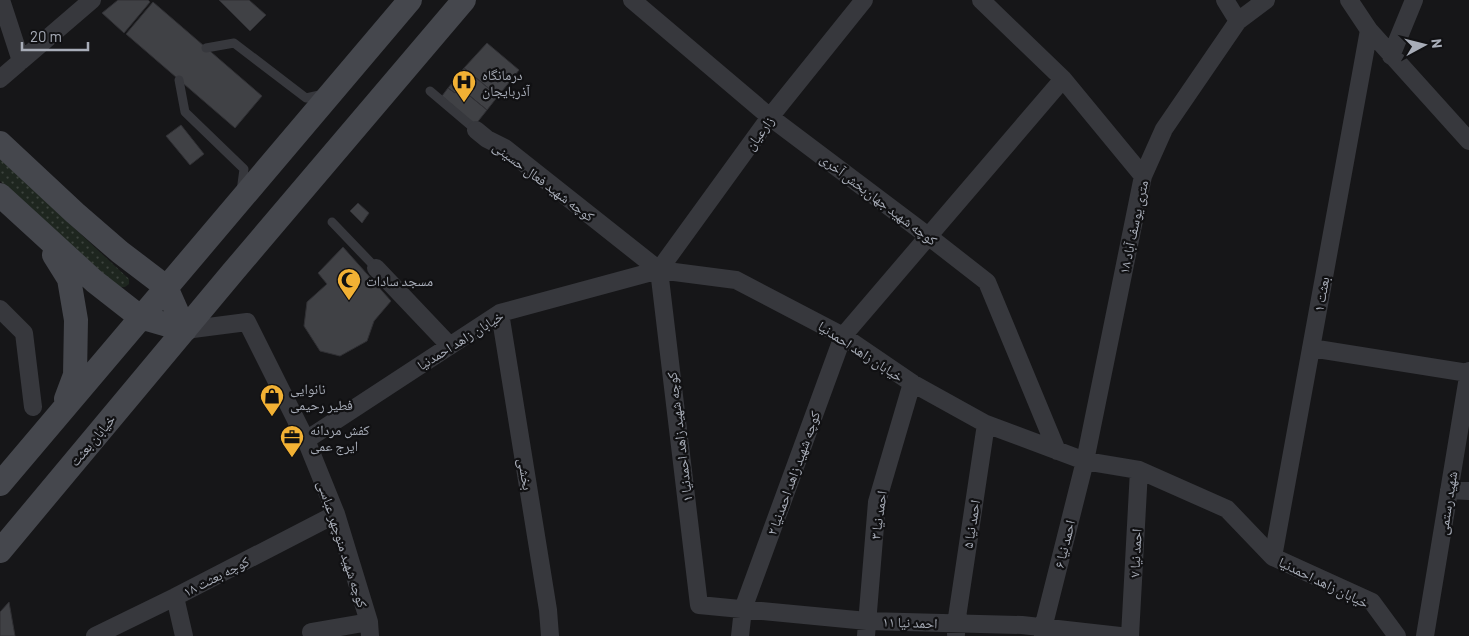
<svg xmlns="http://www.w3.org/2000/svg" width="1469" height="636" viewBox="0 0 1469 636" font-family="Barlow,'Noto Naskh Arabic',sans-serif">
  <style>
    .grass { fill: url(#grass-dots) }
    .building { fill: #404145; stroke: #303034 }
    .lines { fill: none; stroke-linecap: round; stroke-linejoin: round }
    .lane { stroke: #37383d; stroke-width: 9 }
    .street { stroke: #37383d; stroke-width: 18 }
    .secondary { stroke: #45474d; stroke-width: 24 }
    .labels { text-anchor: middle; dominant-baseline: central; stroke-width: 4.5; stroke-linejoin: round; paint-order: stroke }
    .poi-label { font-size: 14px; fill: #a8adb8; stroke: #111113; text-anchor: start }
    .street-label { font-size: 14px; fill: #a8adb8; stroke: #111113 }
  </style>
  <defs>
    <pattern id="grass-dots" width="8" height="8" patternUnits="userSpaceOnUse" patternTransform="scale(1.25)"><rect width="8" height="8" fill="#1e261f"/><path d="M2 2h.1M6 6h.1" fill="none" stroke="#3c433d" stroke-width="1.8" stroke-linecap="round"/></pattern>
  </defs>
  <rect width="100%" height="100%" fill="#161618"/>
  <!-- grass -->
  <path class="grass" d="M0,159L129,279V284L125,287H118L0,181Z"/>
  <!-- building -->
  <path class="building" d="M118,0H148L150,2L124,33L102,13Z
    M219,0H249L266,15L250,31Z
    M153,2L262,96L235,128L126,34Z
    M487,43L519,70L498,96L464,68Z
    M464,68L498,96L487,110L453,82Z
    M453,82L460,88L455,93L448,88Z
    M448,88L455,93L460,88L487,110L475,125L442,96Z
    M181,125L204,154L190,165L166,136Z
    M358,203L369,213L362,223L350,211Z
    M343,247L391,301L374,321L367,341L340,356L320,351L304,326L307,302L327,284L318,273Z
    M9,602L15,636H0V612Z"/>
  <g class="lines">
    <!-- lane -->
    <path class="lane" d="M206,48L234,43L306,98L324,94
      M179,80L185,112L244,169L241,191
      M430,91L476,130
      M332,222L376,268"/>
    <!-- street -->
    <path class="street" d="M1,0L21,61
      M632,0L770,117L928,236L987,282L1057,451
      M981,0L1063,79L1143,176
      M1225,0L1238,21
      M1349,0L1369,30L1469,141
      M1391,56L1414,0
      M0,79L92,0
      M476,130L487,139L505,148L659,270
      M376,268L450,346
      M659,270L699,605L867,621L1022,625L1120,636
      M659,270L770,117L864,0
      M0,309L24,333L33,407
      M500,313L548,610L550,636
      M185,330L247,322L306,440L336,514L369,622L370,636
      M1311,348L1468,373
      M306,440L500,313L659,270L736,280L843,336L912,383L986,424L1085,461L1139,470L1227,509L1273,557L1372,602L1397,636
      M1449,490L1469,491
      M1273,557L1369,30
      M175,597L184,636
      M311,632L369,622
      M956,634V624L986,424
      M95,636L175,597L336,514
      M740,636L743,609L843,336L1063,79
      M866,636L877,502L912,383
      M1043,636V628L1085,461L1143,176L1164,129L1238,21L1266,0
      M1130,636L1139,470
      M1425,636L1469,371"/>
    <!-- secondary -->
    <path class="secondary" d="M0,143L75,213L120,252L166,287L185,330
      M0,195L94,281L140,317L185,330
      M54,255L69,279L76,320L75,375L66,399
      M0,484L410,0
      M0,551L232,273L464,0"/>
  </g>
  <!-- icons -->
  <defs>
    <g id="hospital-pin" transform="scale(1.25)"><path d="M0 17L-7.5 6A9.5 9.5 0 1 1 7.5 6Z" fill="#f2b134" stroke="#111113"/><path d="M-5-5h3v3.5h4V-5h3V5h-3V1.5h-4V5h-3Z" fill="#111"/></g>
    <g id="mosque-pin" transform="scale(1.25)"><path d="M0 17L-7.5 6A9.5 9.5 0 1 1 7.5 6Z" fill="#f2b134" stroke="#111113"/><path d="M3.5-4.9A6 6 0 1 0 3.5 4.9A5 5 0 1 1 3.5-4.9Z" fill="#111"/></g>
    <g id="shop-pin" transform="scale(1.25)"><path d="M0 17L-7.5 6A9.5 9.5 0 1 1 7.5 6Z" fill="#f2b134" stroke="#111113"/><path d="M-5-2.5h2.3a2.7 3.5 0 0 1 5.4 0H5L5.5 6h-11ZM-1.5-2.5h3a1.5 2.3 0 0 0-3 0Z" fill="#111"/></g>
    <g id="office-pin" transform="scale(1.25)"><path d="M0 17L-7.5 6A9.5 9.5 0 1 1 7.5 6Z" fill="#f2b134" stroke="#111113"/><path d="M-6-3h4V-5.5h4V-3h4V5H-6ZM-1-4.5V-3h2v-1.5ZM-6 0V1H6V0Z" fill="#111"/></g>
  </defs>
  <g fill-rule="evenodd">
    <use href="#hospital-pin" x="464" y="82"/>
    <use href="#mosque-pin" x="349" y="280"/>
    <use href="#shop-pin" x="272" y="396"/>
    <use href="#office-pin" x="292" y="437"/>
  </g>
  <g class="labels">
    <!-- poi labels -->
    <g class="poi-label">
      <text x="482" y="74">درمانگاه<tspan x="482" dy="16">آذربایجان</tspan></text>
      <text x="366" y="280">مسجد سادات</text>
      <text x="290" y="388">نانوایی<tspan x="290" dy="16">فطیر رحیمی</tspan></text>
      <text x="310" y="429">کفش مردانه<tspan x="310" dy="16">ایرج عمی</tspan></text>
    </g>
    <!-- street labels -->
    <g class="street-label">
      <text transform="translate(759 133) rotate(-54)">زارعیان</text>
      <text transform="translate(544 181) rotate(37)">کوچه شهید فعال حسینی</text>
      <text transform="translate(879 199) rotate(37)">کوچه شهید جهان‌بخش آخری</text>
      <text transform="translate(1133 227) rotate(-78)">۱۸ متری یوسف آباد</text>
      <text transform="translate(1321 294) rotate(-80)">بعثت ۱</text>
      <text transform="translate(460 340) rotate(-32)">خیابان زاهد احمدنیا</text>
      <text transform="translate(861 351) rotate(33)">خیابان زاهد احمدنیا</text>
      <text transform="translate(679 437) rotate(-97)">کوچه شهید زاهد احمدنیا ۱</text>
      <text transform="translate(92 440) rotate(-50)">خیابان بعثت</text>
      <text transform="translate(793 473) rotate(-70)">کوچه شهید زاهد احمدنیا ۲</text>
      <text transform="translate(526 474) rotate(81)">بخشی</text>
      <text transform="translate(1447 503) rotate(-81)">شهید رستمی</text>
      <text transform="translate(878 515) rotate(-82)">احمد نیا ۳</text>
      <text transform="translate(971 524) rotate(-81)">احمد نیا ۵</text>
      <text transform="translate(343 544) rotate(72)">کوچه شهید منوچهر عباسی</text>
      <text transform="translate(1064 544) rotate(-76)">احمد نیا ۶</text>
      <text transform="translate(1135 553) rotate(-87)">احمد نیا ۷</text>
      <text transform="translate(216 576) rotate(-27)">کوچه بعثت ۱۸</text>
      <text transform="translate(1324 582) rotate(26)">خیابان زاهد احمدنیا</text>
      <text transform="translate(910 622) rotate(2)">احمد نیا ۱۱</text>
    </g>
  </g>
  <!-- north arrow -->
  <g transform="translate(1424 45) rotate(83)" stroke="#111113" stroke-width="4" paint-order="stroke">
  <path d="M0-4L9 19L0 12L-9 19Z" fill="#a8adb8"/>
  <text y="-8" font-size="14" font-weight="bold" text-anchor="middle" fill="#a8adb8">N</text>
  </g>
  <!-- scale -->
  <path d="M22 42v8h66v-8" fill="none" stroke="#a8adb8" stroke-width="2.5"/>
  <text x="30" y="42" font-size="15" fill="#a8adb8" stroke="#111113" stroke-width="4" paint-order="stroke">20 m</text>
</svg>
